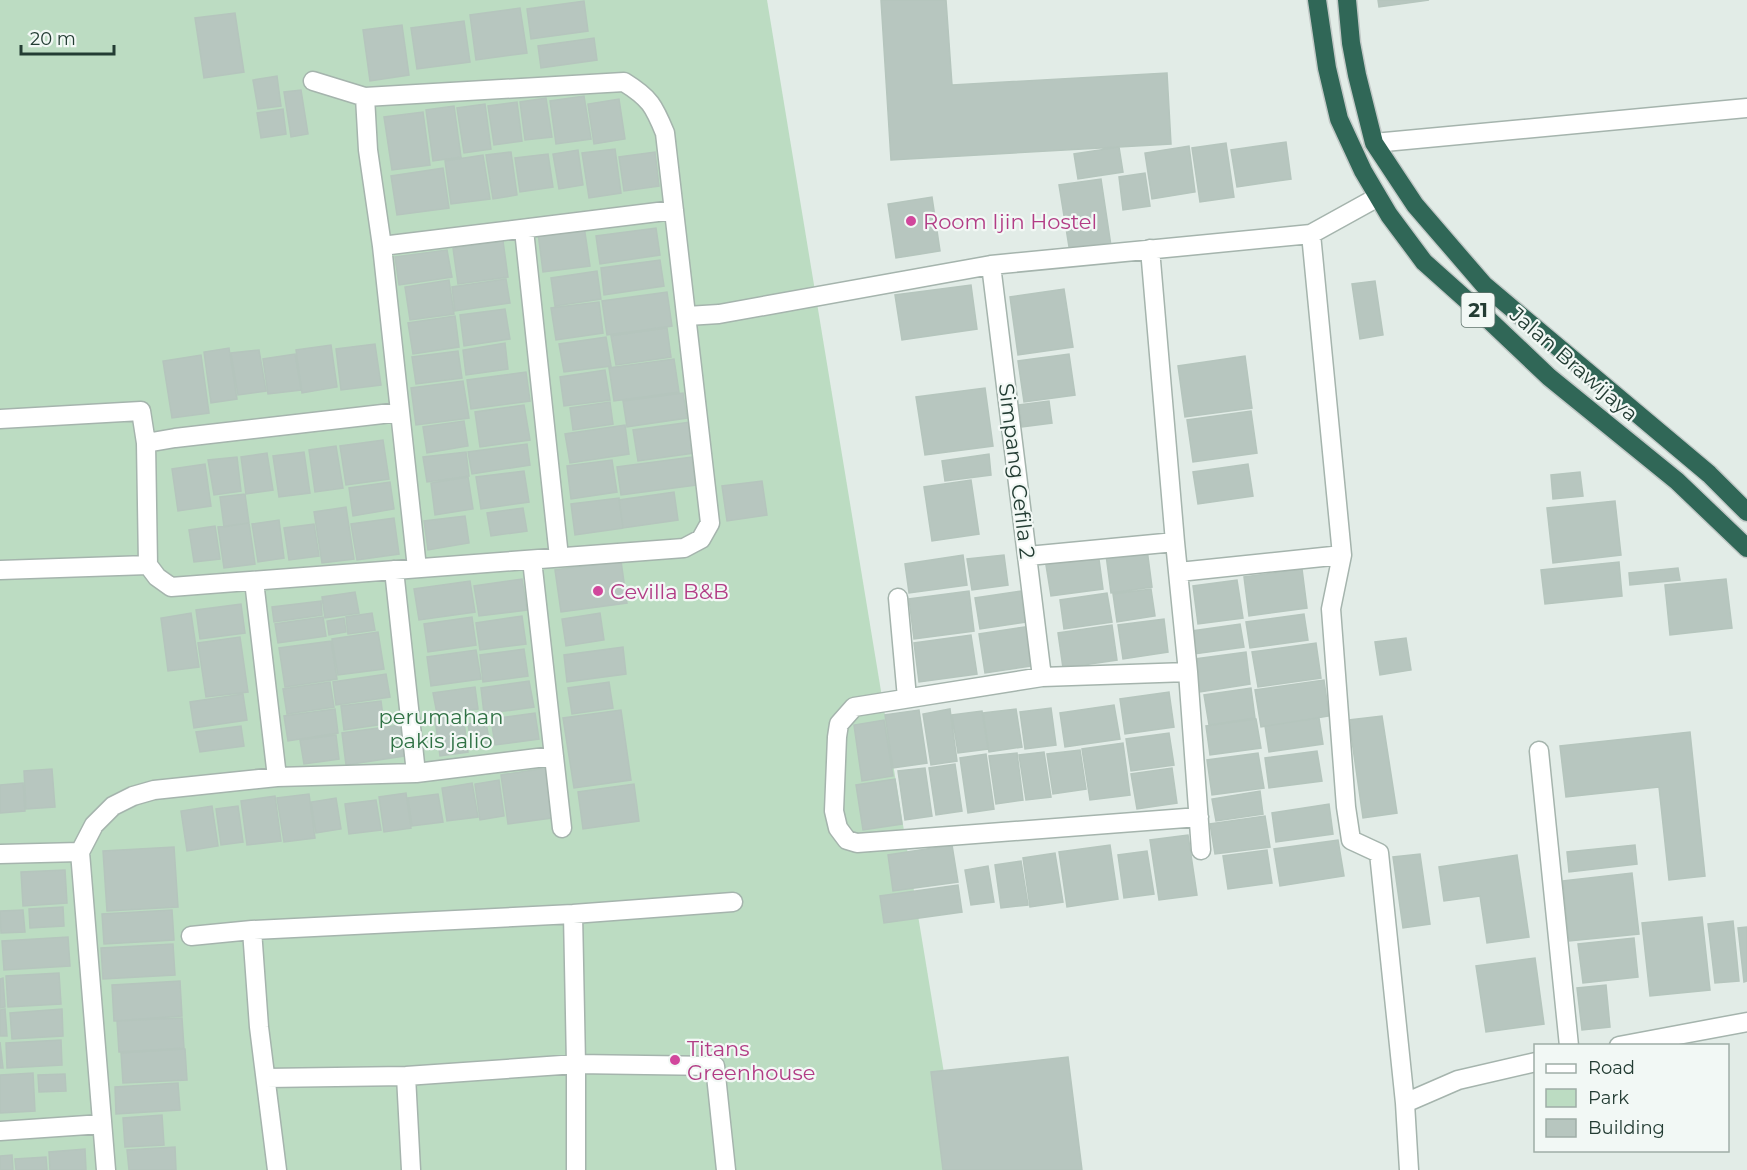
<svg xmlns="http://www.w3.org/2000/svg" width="1747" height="1170" viewBox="0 0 1747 1170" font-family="Montserrat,sans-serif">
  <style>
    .green { fill: #bcdcc2 }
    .building { fill: #b7c6bf; stroke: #b5c5bd; stroke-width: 1.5 }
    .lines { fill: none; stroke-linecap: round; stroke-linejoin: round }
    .street-casing { stroke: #a5b4ad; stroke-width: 21 }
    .highway-casing { stroke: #c1c8c6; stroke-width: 21 }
    .street { stroke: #fff; stroke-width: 18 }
    .highway { stroke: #306757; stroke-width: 18 }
    .hotel-dot { fill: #d1479c; stroke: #f2f8f5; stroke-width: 2 }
    .labels { text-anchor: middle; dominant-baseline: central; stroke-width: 4.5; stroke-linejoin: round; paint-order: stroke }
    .shield { fill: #f2f8f5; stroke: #61746d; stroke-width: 1.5 }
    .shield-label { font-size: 20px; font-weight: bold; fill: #233c33 }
    .hotel-label { font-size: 21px; fill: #b23c85; stroke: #f2f8f5; text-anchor: start }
    .street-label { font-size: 21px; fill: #233c33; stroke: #f2f8f5 }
    .park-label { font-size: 21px; fill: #2f7144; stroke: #f2f8f5 }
  </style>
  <rect width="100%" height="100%" fill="#e2ece7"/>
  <!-- green -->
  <path class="green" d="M0,0H767L960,1170H0Z"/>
  <!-- building -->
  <path class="building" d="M881,0H946L952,85L1167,73L1171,144L891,160Z
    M1378,0H1429L1379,7Z
    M584,1L588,31L531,39L527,9Z
    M520,8L527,53L476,60L470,15Z
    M235,13L244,72L204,78L195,18Z
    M464,21L470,62L417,69L411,28Z
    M402,25L409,75L370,81L363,30Z
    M594,38L597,60L541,68L538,46Z
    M277,76L281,106L258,109L253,80Z
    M301,90L308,134L291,137L284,92Z
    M584,96L591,139L556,144L550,101Z
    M546,98L552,137L525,140L520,102Z
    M619,99L625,139L594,144L588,104Z
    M517,102L522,141L494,145L488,106Z
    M485,104L491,149L464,153L457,108Z
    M454,106L461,157L433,161L426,110Z
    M283,109L286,134L261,138L257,113Z
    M423,112L430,165L392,170L384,117Z
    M1286,142L1291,179L1237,187L1231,150Z
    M1226,143L1234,197L1200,202L1192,148Z
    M1189,146L1195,192L1152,199L1145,153Z
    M1119,147L1123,172L1078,179L1074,154Z
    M615,149L621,193L589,198L582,153Z
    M578,150L583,185L559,189L553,154Z
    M511,152L517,195L493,199L486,155Z
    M655,152L659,186L624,191L619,157Z
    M548,154L553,187L520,192L515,158Z
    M483,155L490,199L451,204L445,161Z
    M443,168L449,208L397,215L391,176Z
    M1145,173L1150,206L1123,210L1119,177Z
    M1101,179L1111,246L1070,253L1059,185Z
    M932,197L940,251L896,258L888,204Z
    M584,226L590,266L543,272L538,233Z
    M656,228L660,255L600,264L596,236Z
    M503,241L508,277L458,284L453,248Z
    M447,250L452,277L399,285L395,257Z
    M660,260L664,286L604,295L601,268Z
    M597,271L601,299L555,306L551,278Z
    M506,279L510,303L455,311L452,287Z
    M449,280L454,314L410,320L405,287Z
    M1375,281L1383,335L1360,339L1352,284Z
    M971,285L977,329L902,340L895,295Z
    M1064,289L1073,347L1018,355L1010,297Z
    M667,292L672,326L607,335L602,301Z
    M599,302L603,333L556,340L551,308Z
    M505,309L510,339L464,346L460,315Z
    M455,316L459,347L413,354L408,323Z
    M667,328L671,357L616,365L611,336Z
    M606,337L611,366L564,372L559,344Z
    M505,343L508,369L466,375L463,350Z
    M375,344L381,385L341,390L336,349Z
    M331,345L337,387L302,393L296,350Z
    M229,348L237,399L211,403L204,352Z
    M259,350L266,391L238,395L231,353Z
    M458,351L462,378L416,384L412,357Z
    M295,354L301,390L268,394L263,359Z
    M1069,354L1075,395L1024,402L1018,361Z
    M201,355L209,413L172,418L163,361Z
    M1245,356L1252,408L1185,417L1178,366Z
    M674,359L679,392L614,401L609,368Z
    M605,370L610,400L564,406L560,377Z
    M526,372L530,401L471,409L467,380Z
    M463,381L469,418L416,425L411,388Z
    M985,388L993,446L925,455L916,397Z
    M683,393L687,418L627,427L623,401Z
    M1049,401L1052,423L1022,427L1019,405Z
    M610,402L613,424L573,430L570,408Z
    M524,405L530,440L480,447L475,412Z
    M1251,411L1257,453L1193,462L1187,420Z
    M464,421L468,446L427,453L423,427Z
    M690,422L694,453L638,461L633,430Z
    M625,425L629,454L570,463L565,434Z
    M383,440L389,479L346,485L340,446Z
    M527,444L530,465L472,474L468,452Z
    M336,446L343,488L315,492L309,450Z
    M304,452L310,493L279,497L273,456Z
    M466,452L469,476L427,482L423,457Z
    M267,453L273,490L246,494L241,457Z
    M989,454L991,475L945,481L942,461Z
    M237,457L241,491L214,495L208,460Z
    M692,457L696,485L621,495L617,467Z
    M612,460L617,492L571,499L567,466Z
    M205,464L211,506L178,511L172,469Z
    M1248,464L1253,496L1198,504L1193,472Z
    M524,471L529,502L481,509L476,477Z
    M1580,472L1583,496L1553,499L1551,475Z
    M468,477L473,509L435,515L431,483Z
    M971,480L979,534L932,541L924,487Z
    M762,481L767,515L727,521L722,486Z
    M390,482L394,509L353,516L349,488Z
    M674,492L678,520L623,528L619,500Z
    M245,494L249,523L224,527L220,497Z
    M619,498L623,528L575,535L571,504Z
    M1615,501L1621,555L1553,563L1547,508Z
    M346,507L354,559L322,563L314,512Z
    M523,508L527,531L491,536L487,513Z
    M465,516L469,543L428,550L424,521Z
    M394,518L399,554L357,560L351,524Z
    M279,520L284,558L258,562L252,524Z
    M249,523L255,564L224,568L218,527Z
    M314,524L319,556L289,560L284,528Z
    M215,526L220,559L194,562L189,530Z
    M1147,549L1152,587L1111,593L1106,555Z
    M1098,552L1103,589L1051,596L1045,559Z
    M963,555L967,585L909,593L905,564Z
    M1004,555L1008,585L972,590L967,559Z
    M621,561L627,603L561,612L555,570Z
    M1619,562L1622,596L1545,604L1541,570Z
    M1678,568L1680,580L1630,585L1629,573Z
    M1302,569L1307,608L1249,616L1244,577Z
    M522,579L527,610L479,616L474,586Z
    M1726,579L1732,628L1670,635L1665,585Z
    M1237,580L1243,618L1198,624L1193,586Z
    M470,581L475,612L419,620L414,589Z
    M1151,589L1155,616L1117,622L1113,594Z
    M969,591L974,631L914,639L909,599Z
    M1021,591L1026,622L980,629L975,598Z
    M355,592L359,613L325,618L322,597Z
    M1107,593L1112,622L1064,629L1060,600Z
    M321,601L322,615L274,622L272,607Z
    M241,604L245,633L200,639L196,610Z
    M191,613L199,667L168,671L161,618Z
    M372,613L375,630L348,634L346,617Z
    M600,613L604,640L566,646L562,619Z
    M1304,614L1308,640L1250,648L1246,622Z
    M522,616L526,644L480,650L476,623Z
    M323,617L326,636L278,643L275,624Z
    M472,617L476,645L428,652L424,624Z
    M344,618L346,632L329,635L327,621Z
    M1164,619L1168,652L1123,659L1118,625Z
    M1240,624L1244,647L1194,654L1192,631Z
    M1112,625L1117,660L1063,668L1058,633Z
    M1031,626L1037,665L985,673L979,634Z
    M378,632L384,669L338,675L332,639Z
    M971,635L977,674L919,682L914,643Z
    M240,637L248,692L206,697L198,643Z
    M1406,638L1411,670L1380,675L1375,642Z
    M331,641L337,679L285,687L279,648Z
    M1316,643L1321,678L1258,687L1252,652Z
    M623,647L626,674L567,682L564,655Z
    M524,649L528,676L483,682L480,655Z
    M476,650L481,679L431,686L427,657Z
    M1246,652L1250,684L1200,692L1195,659Z
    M386,674L390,697L336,705L333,682Z
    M1324,680L1329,716L1261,727L1255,690Z
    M529,681L534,707L484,714L481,688Z
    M330,682L334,707L287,714L283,689Z
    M609,682L613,708L572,714L568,688Z
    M475,687L478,709L437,714L433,693Z
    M1251,688L1255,718L1209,725L1204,695Z
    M1169,692L1174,727L1125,734L1120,699Z
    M243,694L247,720L194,728L190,702Z
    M381,701L384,724L344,730L341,706Z
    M1114,705L1120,739L1065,747L1060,713Z
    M1051,708L1056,745L1025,749L1020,712Z
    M335,709L338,733L288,741L284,716Z
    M950,709L957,761L931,765L923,714Z
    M1016,709L1022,747L989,752L983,713Z
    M621,710L631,780L574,788L563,718Z
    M919,710L927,763L893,768L885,715Z
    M982,711L988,749L958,753L952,715Z
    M535,713L539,739L495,745L491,719Z
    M463,715L468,752L440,756L435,719Z
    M1382,716L1397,813L1363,818L1349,720Z
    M1319,718L1323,744L1269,752L1265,726Z
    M1256,719L1261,748L1210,755L1206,726Z
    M884,720L893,776L862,781L854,725Z
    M486,722L490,746L472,749L468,724Z
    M400,725L404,756L346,765L342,733Z
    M241,726L244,746L200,752L196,732Z
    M1690,732L1705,876L1669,880L1659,787L1566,797L1560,746Z
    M1169,733L1174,765L1131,771L1126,739Z
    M336,735L339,759L304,764L300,740Z
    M1123,743L1130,795L1090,800L1082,749Z
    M1080,750L1086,789L1053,794L1047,754Z
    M1317,751L1322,781L1269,788L1265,758Z
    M1044,752L1051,797L1026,800L1019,755Z
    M1017,753L1023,800L996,804L989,756Z
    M1258,753L1264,788L1212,795L1207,760Z
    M986,754L994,809L968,813L960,758Z
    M955,764L962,811L936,815L929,768Z
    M552,767L559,817L508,824L501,775Z
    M925,768L932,816L905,820L898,771Z
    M1172,768L1177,803L1137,809L1131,774Z
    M52,769L55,807L26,809L24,771Z
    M895,779L902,824L863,830L856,785Z
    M499,780L504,816L480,820L475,784Z
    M23,783L25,811L0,813V785Z
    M472,783L478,817L447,821L442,788Z
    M634,784L639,821L583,829L578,792Z
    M1260,791L1263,814L1216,821L1212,799Z
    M406,793L411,828L384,832L379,797Z
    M309,794L315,838L284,842L277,798Z
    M438,794L443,822L412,826L408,798Z
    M275,796L281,841L247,845L241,801Z
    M336,798L341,829L316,833L311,802Z
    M376,800L381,830L349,834L345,804Z
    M1329,804L1333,834L1276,842L1272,813Z
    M212,806L218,846L187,851L181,811Z
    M238,806L243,842L221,845L216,809Z
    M1265,816L1270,847L1215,854L1210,824Z
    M1188,835L1197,895L1159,900L1150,840Z
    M1338,840L1344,876L1280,886L1274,849Z
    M952,845L958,882L893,891L888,855Z
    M1110,845L1118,899L1067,907L1059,852Z
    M1635,845L1637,864L1569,872L1567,852Z
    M174,847L178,907L107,911L103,851Z
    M1267,850L1272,883L1228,889L1223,856Z
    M1147,851L1154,894L1124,898L1118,855Z
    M1055,853L1063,902L1030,907L1023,858Z
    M1420,854L1430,924L1403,928L1393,857Z
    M1517,855L1529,937L1487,943L1480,896L1444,901L1439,867Z
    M1021,861L1028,905L1001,908L995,865Z
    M988,866L994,902L971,905L965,870Z
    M65,870L67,903L23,906L21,872Z
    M1632,873L1639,934L1569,941L1563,881Z
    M958,885L962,912L884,923L880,896Z
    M63,907L64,926L30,928L29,909Z
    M23,910L25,932L1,933L0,911Z
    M172,910L174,940L104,944L102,914Z
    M1702,917L1710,990L1650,996L1642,923Z
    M1733,921L1739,981L1715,983L1708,924Z
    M1747,927V981L1744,982L1738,928Z
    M68,937L70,966L4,970L2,941Z
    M1634,938L1638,977L1583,983L1578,944Z
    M173,944L175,975L103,979L101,948Z
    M1535,958L1544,1024L1486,1032L1476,966Z
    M59,973L61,1004L8,1007L6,976Z
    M3,978L5,1007L0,1008V979Z
    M180,981L182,1016L114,1021L112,985Z
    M1606,985L1610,1027L1582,1030L1577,988Z
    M5,1009L7,1036H0V1010Z
    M62,1009L63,1036L12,1039L10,1013Z
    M182,1018L184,1048L119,1052L117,1021Z
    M61,1040L62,1065L7,1068L6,1043Z
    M0,1042L3,1068H0Z
    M185,1049L187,1080L123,1083L121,1053Z
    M1068,1057L1082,1170H943L931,1072Z
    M33,1073L35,1111L0,1113V1075Z
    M65,1074L66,1091L39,1092L38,1075Z
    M178,1083L180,1110L116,1114L115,1087Z
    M162,1115L164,1145L125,1147L123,1118Z
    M175,1147L176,1170H129L127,1150Z
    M85,1149L86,1170H50L49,1152Z
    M12,1155L13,1170H0V1156Z
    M46,1157L47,1170H16L15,1159Z"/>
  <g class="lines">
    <!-- street casing -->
    <g class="street-casing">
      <path id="street" d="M313,81L365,97
        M1374,143L1747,108
        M524,230L559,557
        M1311,234L1342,555L1331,609L1346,807L1351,840L1379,853L1405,1103
        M382,246L674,210
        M1150,249L1175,542L1188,672L1201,850
        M991,265L1042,677
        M687,316L719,314L991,265L1311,234L1378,197
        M0,419L141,411L146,443L148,565
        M146,443L175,438L400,412
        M1028,556L1175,542
        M532,560L562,828
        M0,570L148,565L157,577L171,587L684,548L701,539L710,523L665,133C654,106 650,98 624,82L365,97L368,150L382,246L417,568
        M394,570L416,773
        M1179,572L1342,555
        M254,581L277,777
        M898,598L907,698
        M1188,672L1042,677L854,707L839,724L837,737L834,811L838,828L847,840L857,843L1199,817
        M1539,751L1569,1046
        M0,854L80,852
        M573,914L576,1064V1170
        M252,930L259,1027L277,1170
        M191,936L252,930L573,914L733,902
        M1619,1046L1747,1022
        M406,1076L411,1170
        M266,1078L406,1076L576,1064L715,1066L726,1170
        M0,1131L102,1124
        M106,1170L80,852L94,825L113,806L133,796L154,790L277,777L416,773L554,756
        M1409,1170L1405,1103L1458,1080L1536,1062"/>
    </g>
    <!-- highway casing -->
    <g class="highway-casing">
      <path id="highway" d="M1317,0L1327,68L1339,119L1363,171L1389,215L1424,262L1490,321L1549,377L1677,481L1747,548
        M1347,0L1351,43L1357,75L1374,143L1415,205L1484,285L1709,474L1747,512"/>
    </g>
    <!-- street -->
    <use href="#street" class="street"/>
    <!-- highway -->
    <use href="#highway" class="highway"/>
  </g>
  <!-- markers -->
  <g class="hotel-dot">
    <circle cx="911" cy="221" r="6"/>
    <circle cx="598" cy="591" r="6"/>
    <circle cx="675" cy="1060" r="6"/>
  </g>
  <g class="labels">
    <!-- shield labels -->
    <rect class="shield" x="1461.5" y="293" width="33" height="34" rx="4.5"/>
    <g class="shield-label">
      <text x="1478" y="310">21</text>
    </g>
    <!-- hotel labels -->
    <g class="hotel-label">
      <text x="923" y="221">Room Ijin Hostel</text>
      <text x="610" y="591">Cevilla B&amp;B</text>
      <text x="687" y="1048">Titans<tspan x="687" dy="24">Greenhouse</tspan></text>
    </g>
    <!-- street labels -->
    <g class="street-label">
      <text transform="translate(1574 364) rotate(41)">Jalan Brawijaya</text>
      <text transform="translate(1017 471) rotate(83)">Simpang Cefila 2</text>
    </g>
    <!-- park labels -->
    <g class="park-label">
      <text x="441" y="716">perumahan<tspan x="441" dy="24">pakis jalio</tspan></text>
    </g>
  </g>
  <!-- legend -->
  <rect x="1534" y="1044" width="195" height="108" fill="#f2f8f5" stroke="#9fada7" stroke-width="1.5"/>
  <rect x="1546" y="1064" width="30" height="9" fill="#ffffff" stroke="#9fada7" stroke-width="1.5"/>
  <text x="1588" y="1074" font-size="18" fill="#233c33">Road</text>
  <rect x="1546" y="1089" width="30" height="18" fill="#bcdcc2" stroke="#9fada7" stroke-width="1.5"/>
  <text x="1588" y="1104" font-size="18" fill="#233c33">Park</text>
  <rect x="1546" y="1119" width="30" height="18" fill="#b7c6bf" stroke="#9fada7" stroke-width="1.5"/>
  <text x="1588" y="1134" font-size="18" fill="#233c33">Building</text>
  <!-- scale -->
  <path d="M21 45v9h93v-9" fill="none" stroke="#233c33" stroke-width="3"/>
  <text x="30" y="45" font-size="18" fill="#233c33" stroke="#f2f8f5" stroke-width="4.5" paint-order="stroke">20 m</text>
</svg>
